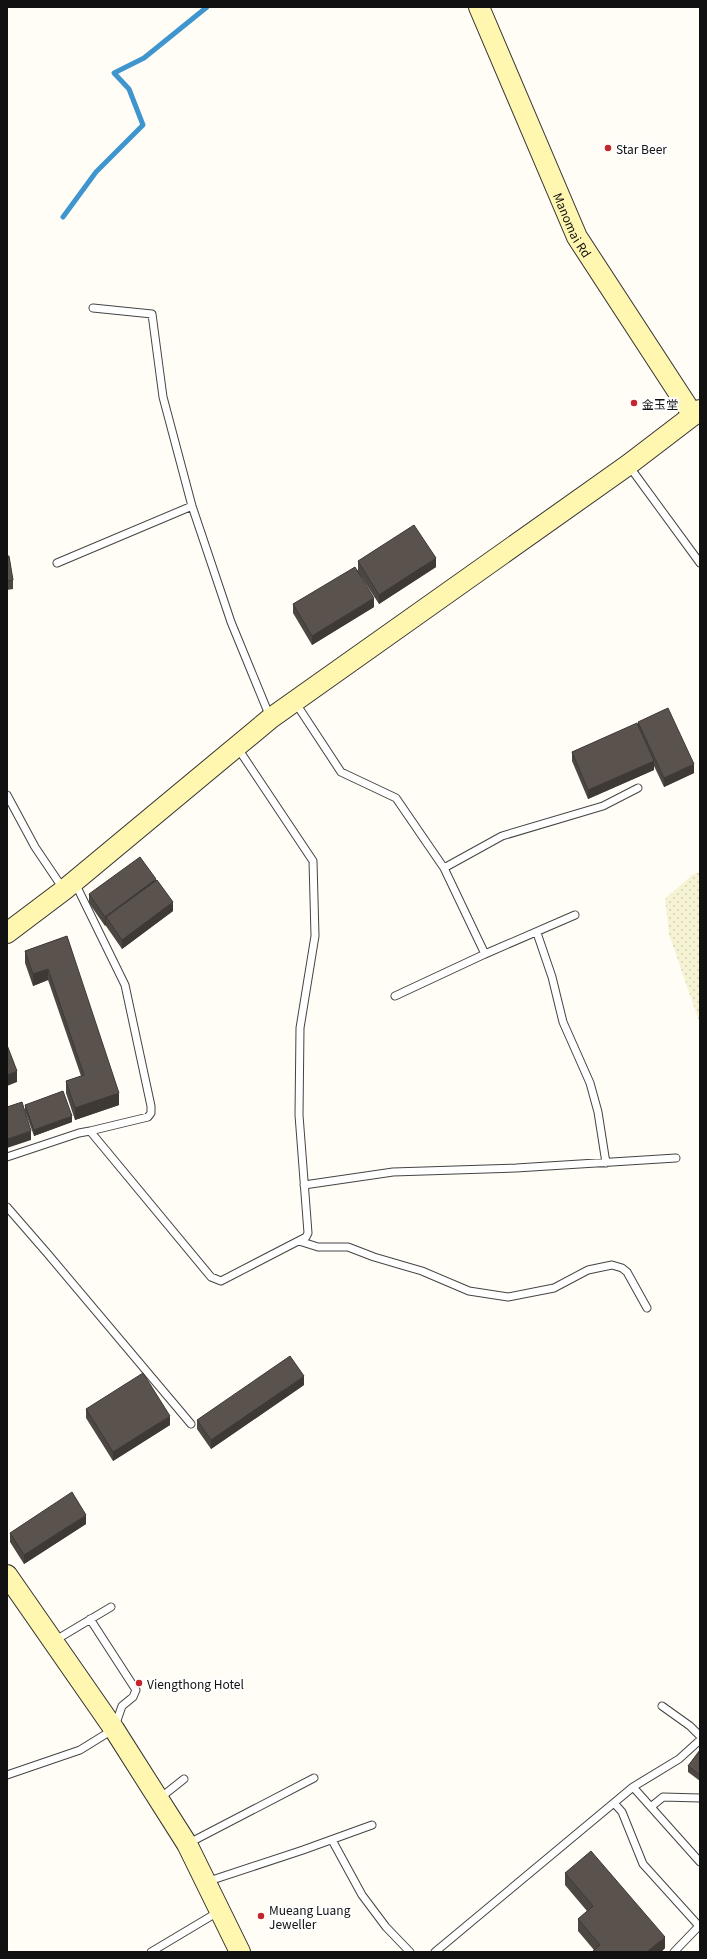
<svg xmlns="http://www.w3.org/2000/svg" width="707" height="1959" viewBox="0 0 707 1959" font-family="Georgia,'Noto Sans SC',serif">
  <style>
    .farmland { fill: url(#farmland-dots) }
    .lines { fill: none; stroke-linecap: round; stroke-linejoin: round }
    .stream { stroke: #3f96cf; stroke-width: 5 }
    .lane-casing { stroke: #444; stroke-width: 9 }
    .secondary-casing { stroke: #333; stroke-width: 22 }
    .lane { stroke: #fff; stroke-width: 7 }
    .secondary { stroke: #fff6b0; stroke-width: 20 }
    .wall { fill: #4d4742 }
    .shaded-wall { fill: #3f3936 }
    .building { fill: #5a524d; stroke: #3f3936 }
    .poi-dot { fill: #c4262e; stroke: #fff; stroke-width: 1.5 }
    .labels { text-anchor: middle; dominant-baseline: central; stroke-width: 4; stroke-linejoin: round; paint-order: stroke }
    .poi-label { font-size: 12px; fill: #111; stroke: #fff; text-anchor: start }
    .street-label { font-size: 12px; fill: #111; stroke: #fff }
  </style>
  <defs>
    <pattern id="farmland-dots" width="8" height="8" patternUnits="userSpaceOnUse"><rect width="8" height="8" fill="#f6f3d4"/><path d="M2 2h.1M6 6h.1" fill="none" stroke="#d2cfb5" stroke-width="1.8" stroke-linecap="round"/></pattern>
  </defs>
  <rect width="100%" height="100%" fill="#fffdf5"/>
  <!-- farmland -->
  <path class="farmland" d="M700,872V1024L669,934L665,899L692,875Z"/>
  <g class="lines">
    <!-- stream -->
    <path class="stream" d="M63,217L96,172L143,125L129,89L114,73L144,58L207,7"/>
    <!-- lane casing -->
    <g class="lane-casing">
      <path id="lane" d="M93,308L152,314L163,397L192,506L231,622L270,717
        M629,466L700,563
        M57,563L192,506
        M295,702L341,772L396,798L444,868L485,954L575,915
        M7,795L35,847L64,890
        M444,868L502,836L603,806L638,788
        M75,883L125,985L151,1106V1113L148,1117L90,1131
        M537,933L552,977L563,1022L590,1083L598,1112L606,1163
        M395,996L485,954
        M7,1157L79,1133L90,1131L211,1277L221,1281L306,1237L308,1233L299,1115L300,1028L315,936L313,861L237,747
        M304,1185L393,1172L516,1168L676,1158
        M7,1207L47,1253L191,1424
        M299,1241L318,1247H348L374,1257L422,1271L469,1291L508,1297L554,1288L588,1270L612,1265L622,1268L627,1272L647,1308
        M54,1641L111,1607
        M662,1706L690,1726L700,1736
        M7,1775L80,1750L114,1729L122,1706L133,1697L136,1690L90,1619
        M633,1787L700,1862
        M160,1798L184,1779
        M614,1803L622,1812L643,1864L699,1926L674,1952
        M652,1806L663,1797L700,1798
        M332,1840L362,1895L386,1927L410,1952
        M189,1843L314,1778
        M206,1882L303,1850L372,1825
        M151,1952L218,1912
        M435,1952L633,1787L679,1759L700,1740"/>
    </g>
    <!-- secondary casing -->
    <g class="secondary-casing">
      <g id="secondary">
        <path id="s1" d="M479,7L577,237L693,415"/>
        <path d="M7,933L64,890L271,718L628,465L700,410"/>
        <path d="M7,1575L114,1729L187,1844L240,1952"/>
      </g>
    </g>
    <!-- lane -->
    <use href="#lane" class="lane"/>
    <!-- secondary -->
    <use href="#secondary" class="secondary"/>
  </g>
  <!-- wall -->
  <path class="wall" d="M7,556L13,580V589L7,590Z
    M358,561L436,567L379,604L360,575L374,607L312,645L293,613V604L358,570Z
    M638,722L694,773L664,787L654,766V770L588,799L572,761V752L638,724Z
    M156,881L173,911L122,949L106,926V925L105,926L89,903V894Z
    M67,936L119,1105L75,1120L66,1093V1081L81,1076L48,980L33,986L25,963V951Z
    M25,1105L72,1122L34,1136L25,1111Z
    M304,1385L211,1449L197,1429V1420Z
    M86,1409L170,1425L113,1461L86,1418Z
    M86,1524L24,1564L10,1542V1533Z
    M700,1750V1781L688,1772V1766Z
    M565,1873L665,1948L661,1952H592L594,1950L578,1931V1919L587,1911L565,1885Z"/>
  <!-- shaded-wall -->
  <path class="shaded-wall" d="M436,558V567L379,604V595Z
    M374,598V607L312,645V636Z
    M654,761V770L588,799V790Z
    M694,764V773L664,787V778Z
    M156,879V888L106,917V925L105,926V917Z
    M173,902V911L122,949V940Z
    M48,969V980L33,986V974Z
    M17,1071V1082L7,1086V1075Z
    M119,1093V1105L75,1120V1108Z
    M72,1116V1122L34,1136V1130Z
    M31,1131V1140L7,1148V1139Z
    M304,1376V1385L211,1449V1440Z
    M170,1416V1425L113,1461V1452Z
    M86,1515V1524L24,1564V1555Z
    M665,1937V1948L661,1952H647Z"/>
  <!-- building -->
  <path class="building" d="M414,525L436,558L379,595L358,561Z
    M7,556H9L13,580L7,581Z
    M355,567L374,598L312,636L293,604Z
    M668,708L694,764L664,778L638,722Z
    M637,723L654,761L588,790L572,752Z
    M140,857L156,879L105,917L89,894Z
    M157,880L173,902L122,940L106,917Z
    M67,936L119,1093L75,1108L66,1081L84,1075L48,969L33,974L25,951Z
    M7,1045L17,1071L7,1075Z
    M63,1091L72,1116L34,1130L25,1105Z
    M22,1102L31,1131L7,1139V1107Z
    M290,1356L304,1376L211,1440L197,1420Z
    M143,1373L170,1416L113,1452L86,1409Z
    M72,1492L86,1515L24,1555L10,1533Z
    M700,1750V1775L688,1766Z
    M591,1851L665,1937L647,1952H592L600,1945L578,1919L593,1906L565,1873Z"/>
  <!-- markers -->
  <g class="poi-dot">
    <circle cx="608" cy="148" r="4"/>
    <circle cx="634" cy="403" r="4"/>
    <circle cx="139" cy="1683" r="4"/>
    <circle cx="261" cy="1916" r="4"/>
  </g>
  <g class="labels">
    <!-- poi labels -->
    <g class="poi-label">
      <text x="616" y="148">Star Beer</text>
      <text x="642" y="403">金玉堂</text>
      <text x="147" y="1683">Viengthong Hotel</text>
      <text x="269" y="1909">Mueang Luang<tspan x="269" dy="14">Jeweller</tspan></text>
    </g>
    <!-- street labels -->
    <g class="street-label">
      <text stroke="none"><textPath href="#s1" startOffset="237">Manomai Rd</textPath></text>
    </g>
  </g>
  <!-- border -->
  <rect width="707" height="1959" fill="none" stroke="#111111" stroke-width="16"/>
</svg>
